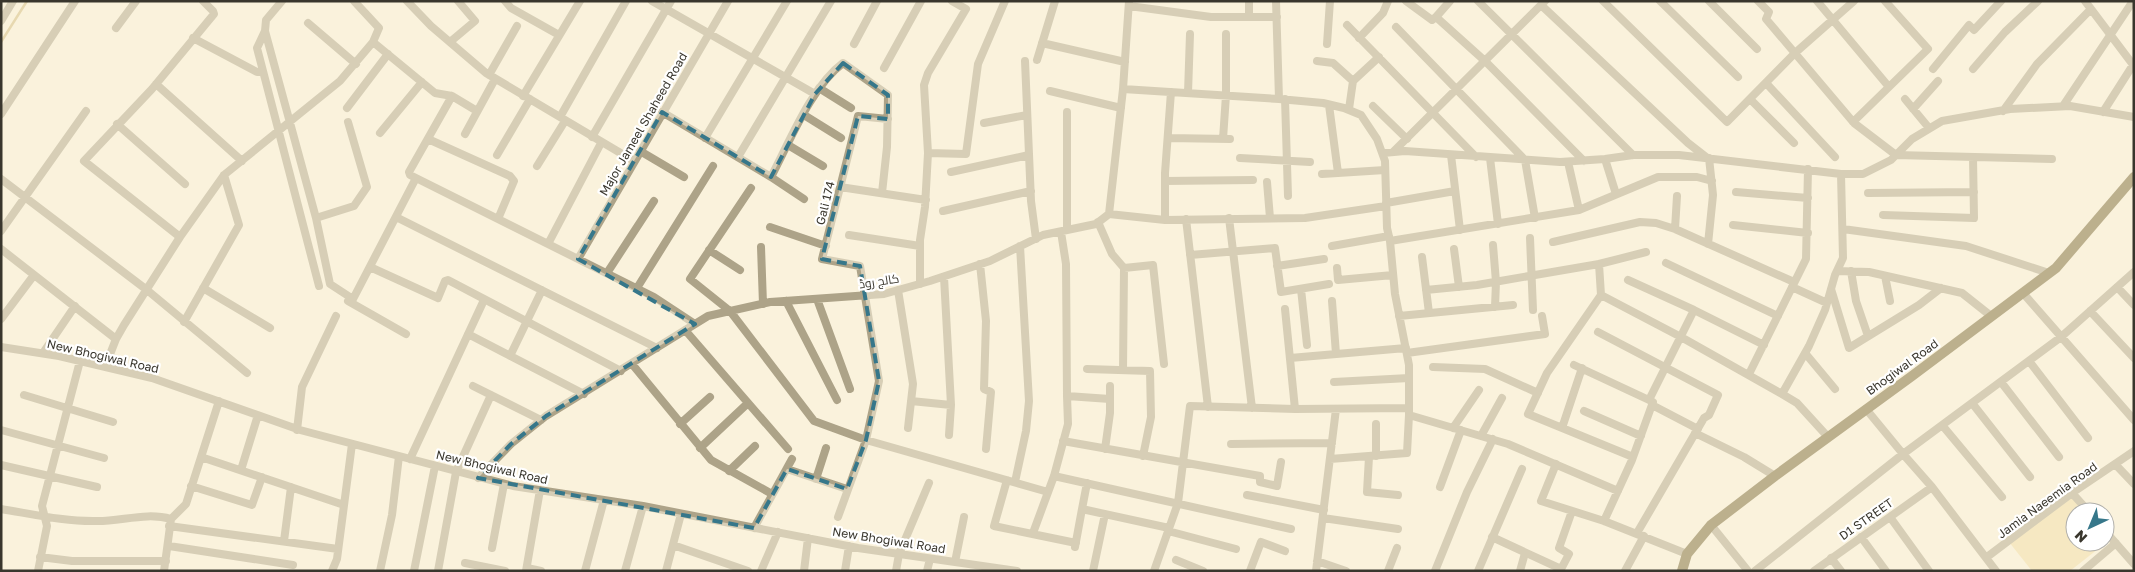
<svg xmlns="http://www.w3.org/2000/svg" width="2135" height="572" viewBox="0 0 2135 572" font-family="'Golos Text',Cairo,sans-serif">
  <style>
    .green { fill: #f2dca3 }
    .lines { fill: none; stroke-linecap: round; stroke-linejoin: round }
    .stream { stroke: #d1b97b; stroke-width: 2.5 }
    .minor { stroke: #ada388; stroke-width: 8 }
    .major { stroke: #72602e; stroke-width: 10 }
    .marked { fill: none; stroke: #36778a; stroke-width: 4; stroke-dasharray: 10 6; stroke-linejoin: round }
    .labels { text-anchor: middle; dominant-baseline: central; stroke-width: 4.5; stroke-linejoin: round; paint-order: stroke }
    .street-label { font-size: 12px; fill: #39362d; stroke: #fff }
  </style>
  <rect width="100%" height="100%" fill="#faf2dc"/>
  <!-- green -->
  <path class="green" d="M2072,493L2089,512H2075V542H2105V530L2112,538L2070,571H2032L2009,542Z"/>
  <g class="lines">
    <!-- stream -->
    <path class="stream" d="M1,42L27,1"/>
    <!-- minor -->
    <path class="minor" d="M282,1L266,20L265,31L257,48L319,286
      M354,1L379,28L373,42L435,93L452,96
      M407,1L431,26L486,73L634,161
      M505,1L511,8L559,35
      M652,1L815,94
      M1249,1V17
      M1276,1L1279,99
      M1406,1L1432,20L1436,17
      M1478,1L1633,155
      M1603,1L1727,122L1795,53L1854,1
      M1660,1L1738,77
      M1709,1L1757,49
      M1758,1L1769,12L1766,19L1854,123L1896,155L2052,159
      M1817,1L1889,87
      M2085,1L2134,66
      M1541,5L1688,143L1706,157
      M1129,6L1211,17H1277
      M1436,17L1485,61L1584,161
      M1436,17L1450,1
      M1,21L13,1
      M308,23L356,64
      M1347,25L1476,157
      M1396,27L1525,160L1535,218
      M116,28L136,1
      M265,31L316,218L330,284L353,299
      M193,38L257,72H263
      M1359,38L1383,13L1388,1
      M450,42L475,21L458,1
      M1042,43L1125,62
      M854,44L877,1
      M1327,44L1330,1
      M1037,60L1055,1
      M1025,61L1031,201L1036,239
      M1317,61L1333,63L1353,81
      M884,68L921,1
      M1933,69L1969,25L1974,30L2001,1
      M1973,69L2005,32L2038,1
      M489,75L517,26
      M1766,83L1835,157
      M156,84L242,161
      M819,88L851,108
      M1123,89L1279,99L1323,103L1344,108L1361,115L1377,139L1385,161L1387,228L1390,241L1395,294L1409,365V415L1508,444L1618,491
      M1050,91L1121,108
      M1171,92L1165,173V220L1305,218L1386,206
      M1188,93L1190,34
      M523,96L580,1
      M1285,99L1288,196
      M1750,99L1794,143
      M1905,99L1929,128
      M1329,105L1338,173
      M1373,106L1407,139
      M2063,106L2133,1
      M347,108L388,54
      M1349,109L1353,81L1379,57
      M1913,109L1938,81
      M477,111L452,96L409,172L410,175L654,297L695,324
      M2003,111L2037,64L2091,9
      M662,112L771,177C790,141 811,87 843,63L888,95L887,147L882,193
      M1067,112V230
      M2103,112L2133,65
      M1,114L75,1
      M804,115L841,138
      M560,117L626,1
      M1853,122L1928,49L1885,1
      M984,123L1027,115
      M117,124L185,184
      M380,133L422,82
      M465,134L495,79
      M592,137L671,1
      M705,138L787,1
      M1168,138L1230,139
      M428,139L510,176L514,181L498,219
      M1223,139L1226,95V34
      M788,145L823,166
      M640,151L684,177
      M1393,152L1545,1
      M928,153L966,154L978,64L1005,1
      M1383,153L1405,151L1560,162L1605,159L1633,155H1679L1841,174H1863L1891,160L1912,139L1942,121L2010,109L2070,106L2134,117
      M497,155L530,99
      M1451,155L1460,230
      M738,157L831,1
      M1240,158L1310,162
      M1490,158L1498,224
      M1605,159L1616,194
      M1568,162L1579,210
      M537,166L565,121
      M951,172L1029,155
      M1322,174L1385,170
      M771,177L804,199
      M1,179L147,290L247,373
      M1165,181L1253,180
      M1267,182L1270,218
      M840,187L926,200
      M751,188L690,279L730,311L814,421L866,440L1048,492
      M1736,192L1808,198
      M1868,193L1974,192
      M1386,203L1455,191
      M943,211L1031,191
      M1109,214L1165,220
      M1883,215L1974,218L1973,157
      M396,217L657,348
      M316,218L354,206L367,187L348,122
      M1229,218L1252,408
      M1186,219L1208,407
      M1098,222L1112,254L1124,268L1153,265L1164,364
      M1733,225L1808,233
      M770,227L826,246
      M1675,229L1677,196
      M1843,229L1966,246L2049,273
      M1,231L86,111
      M1061,232L1066,264L1067,396L1110,399
      M849,235L920,246
      M180,237L84,161L152,89L214,14L213,11L203,1
      M1530,238L1533,310
      M1390,241L1579,210L1658,177H1697L1712,181
      M1553,242L1640,222L1656,223L1675,229L1794,282
      M548,244L600,145
      M1708,244L1713,195L1709,158
      M1493,245L1496,282L1495,307
      M1332,246L1389,236
      M761,247L763,304
      M1,249L116,339
      M1454,249L1459,287
      M709,250L740,270
      M1646,252L1599,264L1601,295L1681,337L1782,394L1797,403L1828,437
      M1190,255L1275,248L1281,292L1329,284
      M1422,257L1429,313
      M578,259L728,1
      M1666,263L1778,316
      M980,264L986,321L984,389L991,392L986,449
      M1277,266L1324,259
      M370,267L438,298L445,281L448,280L621,371
      M1337,268L1338,280L1393,275
      M1837,271L1869,272L1962,293L1991,316
      M1851,271L1856,301L1868,336
      M607,273L654,201
      M1885,276L1890,301
      M944,277L951,405L949,435
      M1628,280L1694,310L1764,345
      M920,284V240L925,207L928,153L924,85L928,73L966,9L952,1
      M1792,287L1827,303
      M2117,287L2134,305
      M203,288L270,328
      M637,288L713,166
      M1301,289L1307,345
      M1831,289L1849,348L1919,305L1941,288
      M898,290L913,384L908,428
      M1426,290L1477,285L1599,264
      M2023,293L2134,420
      M1601,295L1547,373L1528,414L1633,457
      M817,299L850,389
      M348,301L406,334
      M352,301L416,178
      M786,301L837,400
      M1332,301L1336,354
      M1285,309L1295,409
      M2090,311L2134,358
      M1399,316L1513,305
      M1,319L34,275
      M184,322L239,225L224,175
      M685,330L788,449
      M1598,332L1718,395L1709,415L1704,418L1637,533
      M468,334L584,394
      M1,347L59,356L152,378L300,430L513,486L643,506L858,548L1017,571
      M43,353L75,306
      M1407,353L1545,334L1542,316
      M1805,353L1835,389
      M510,356L542,290
      M1290,358L1406,348
      M2029,361L2088,438
      M632,364L711,460L772,494
      M1574,365L1649,400
      M105,367L116,339L124,325L180,237L224,175L340,81L373,42
      M1433,367L1485,369L1538,393
      M1087,369L1150,371L1151,417L1143,456
      M1123,370L1124,268
      M1749,374L1806,259L1808,169
      M1334,382L1409,378
      M2001,382L2059,457
      M473,386L541,420
      M1782,394L1809,346L1825,310L1835,275L1843,258L1841,174
      M24,395L113,422
      M911,401L951,405
      M1972,403L2030,477
      M1652,405L1698,429
      M1866,409L1903,454L2061,337L2134,272
      M1584,411L1641,436
      M680,424L710,397
      M1376,424V456
      M1942,425L2002,497
      M1453,428L1479,390
      M1562,428L1582,368
      M1,430L104,458
      M297,430L302,387L336,316
      M1695,433L1744,457L1775,476
      M1481,436L1502,398
      M1063,441L1260,476V482L1277,486L1281,462
      M1231,444L1332,443
      M700,448L748,403
      M1105,449L1110,413V386
      M201,457L344,505
      M1369,457L1367,492L1398,495
      M410,459L484,300
      M1330,459L1407,453L1409,415
      M1556,464L1541,501L1604,521L1687,554
      M2115,464L2134,484
      M1,465L97,487
      M787,469L847,489
      M241,470L258,415
      M729,471L755,446
      M1054,476L1291,529
      M478,478L511,444L546,416L708,316L770,302L884,294L930,281L990,261L1043,235L1096,224L1109,214L1123,89L1129,1
      M816,479L826,448
      M1007,480L994,526L1076,543
      M1015,482L1026,431L1029,401L1020,246
      M1087,483L1082,509L1169,528
      M191,486L252,505L262,477
      M1440,487L1461,430
      M2072,493L2089,512
      M1247,495L1324,510
      M1,509C32,514 66,522 98,521C122,521 147,512 171,519
      M838,517L866,440L879,381L860,266L822,259L858,116L888,119
      M1890,517L1929,571
      M1323,518L1398,529
      M1604,521L1632,460L1653,402L1649,400L1694,310
      M1711,525L1748,571
      M169,526L338,549
      M754,528L792,459
      M1168,531L1236,549
      M2105,531L2134,564
      M1033,533L1054,476L1068,424L1067,396
      M1492,537L1561,569
      M1861,537L1886,571
      M284,541L291,487
      M673,545L748,571
      M169,546L293,565
      M1075,547L1082,509
      M492,548L504,484
      M40,557L72,561H166
      M1987,557L2072,493L2134,451
      M1831,558L1841,571
      M1176,560L1203,571
      M1317,561L1346,571
      M955,562L964,517
      M465,563L505,571
      M527,568L541,571
      M38,571L47,526L42,506L80,361
      M164,571L171,519L186,504L219,401
      M332,571L337,559L352,444
      M380,571L392,515L399,456
      M414,571L435,466
      M438,571L456,472L491,395
      M526,571L540,490
      M585,571L604,500
      M625,571L643,506
      M666,571L681,514
      M761,571L778,532
      M804,571L808,538
      M845,571L849,546
      M896,571L899,554L929,483
      M927,571L930,559
      M1093,571L1105,514
      M1154,571L1178,503L1190,406L1295,409L1409,408
      M1250,571L1261,542L1285,551
      M1316,571L1336,409
      M1388,571L1397,548
      M1435,571L1467,492L1493,439
      M1478,571L1522,469
      M1520,571L1525,553
      M1560,571L1569,554L1559,548L1572,511
      M1625,571L1644,536
      M1755,571L1903,454L1932,487L1996,571
      M1814,571L1932,487
      M2083,571L2116,543"/>
    <!-- major -->
    <path class="major" d="M1682,571L1687,554L1711,525L1775,476L1912,376L2056,268L2134,177"/>
  </g>
  <!-- marked area -->
  <path d="M0 0H2135V572H0ZM843,63L888,95V119L858,116L822,259L860,266L879,381L866,440L847,489L787,469L754,528L478,478L511,444L546,416L695,324L578,259L662,112L771,177L815,94Z" fill="#faf2dc" fill-opacity=".55" fill-rule="evenodd"/>
  <path class="marked" d="M843,63L888,95V119L858,116L822,259L860,266L879,381L866,440L847,489L787,469L754,528L478,478L511,444L546,416L695,324L578,259L662,112L771,177L815,94Z"/>
  <g class="labels">
    <!-- street labels -->
    <g class="street-label">
      <text transform="translate(643 124) rotate(-60)">Major Jameel Shaheed Road</text>
      <text transform="translate(825 203) rotate(-76)">Gali 174</text>
      <text transform="translate(879 281) rotate(-9)">کالج روڈ</text>
      <text transform="translate(103 356) rotate(13)">New Bhogiwal Road</text>
      <text transform="translate(1902 367) rotate(-36)">Bhogiwal Road</text>
      <text transform="translate(492 467) rotate(13)">New Bhogiwal Road</text>
      <text transform="translate(2047 500) rotate(-36)">Jamia Naeemia Road</text>
      <text transform="translate(1866 519) rotate(-35)">D1 STREET</text>
      <text transform="translate(889 540) rotate(9)">New Bhogiwal Road</text>
    </g>
  </g>
  <!-- border -->
  <rect width="2135" height="572" fill="none" stroke="#39362d" stroke-width="5"/>
  <!-- north arrow -->
  <g transform="translate(2090 527) rotate(224)"><circle r="24" fill="#ffffff" stroke="#b0afab"/>
  <path d="M0-4L9 19L0 12L-9 19Z" fill="#36778a"/>
  <text y="-8" font-size="14" font-weight="bold" text-anchor="middle" fill="#39362d">N</text>
  </g>
</svg>
